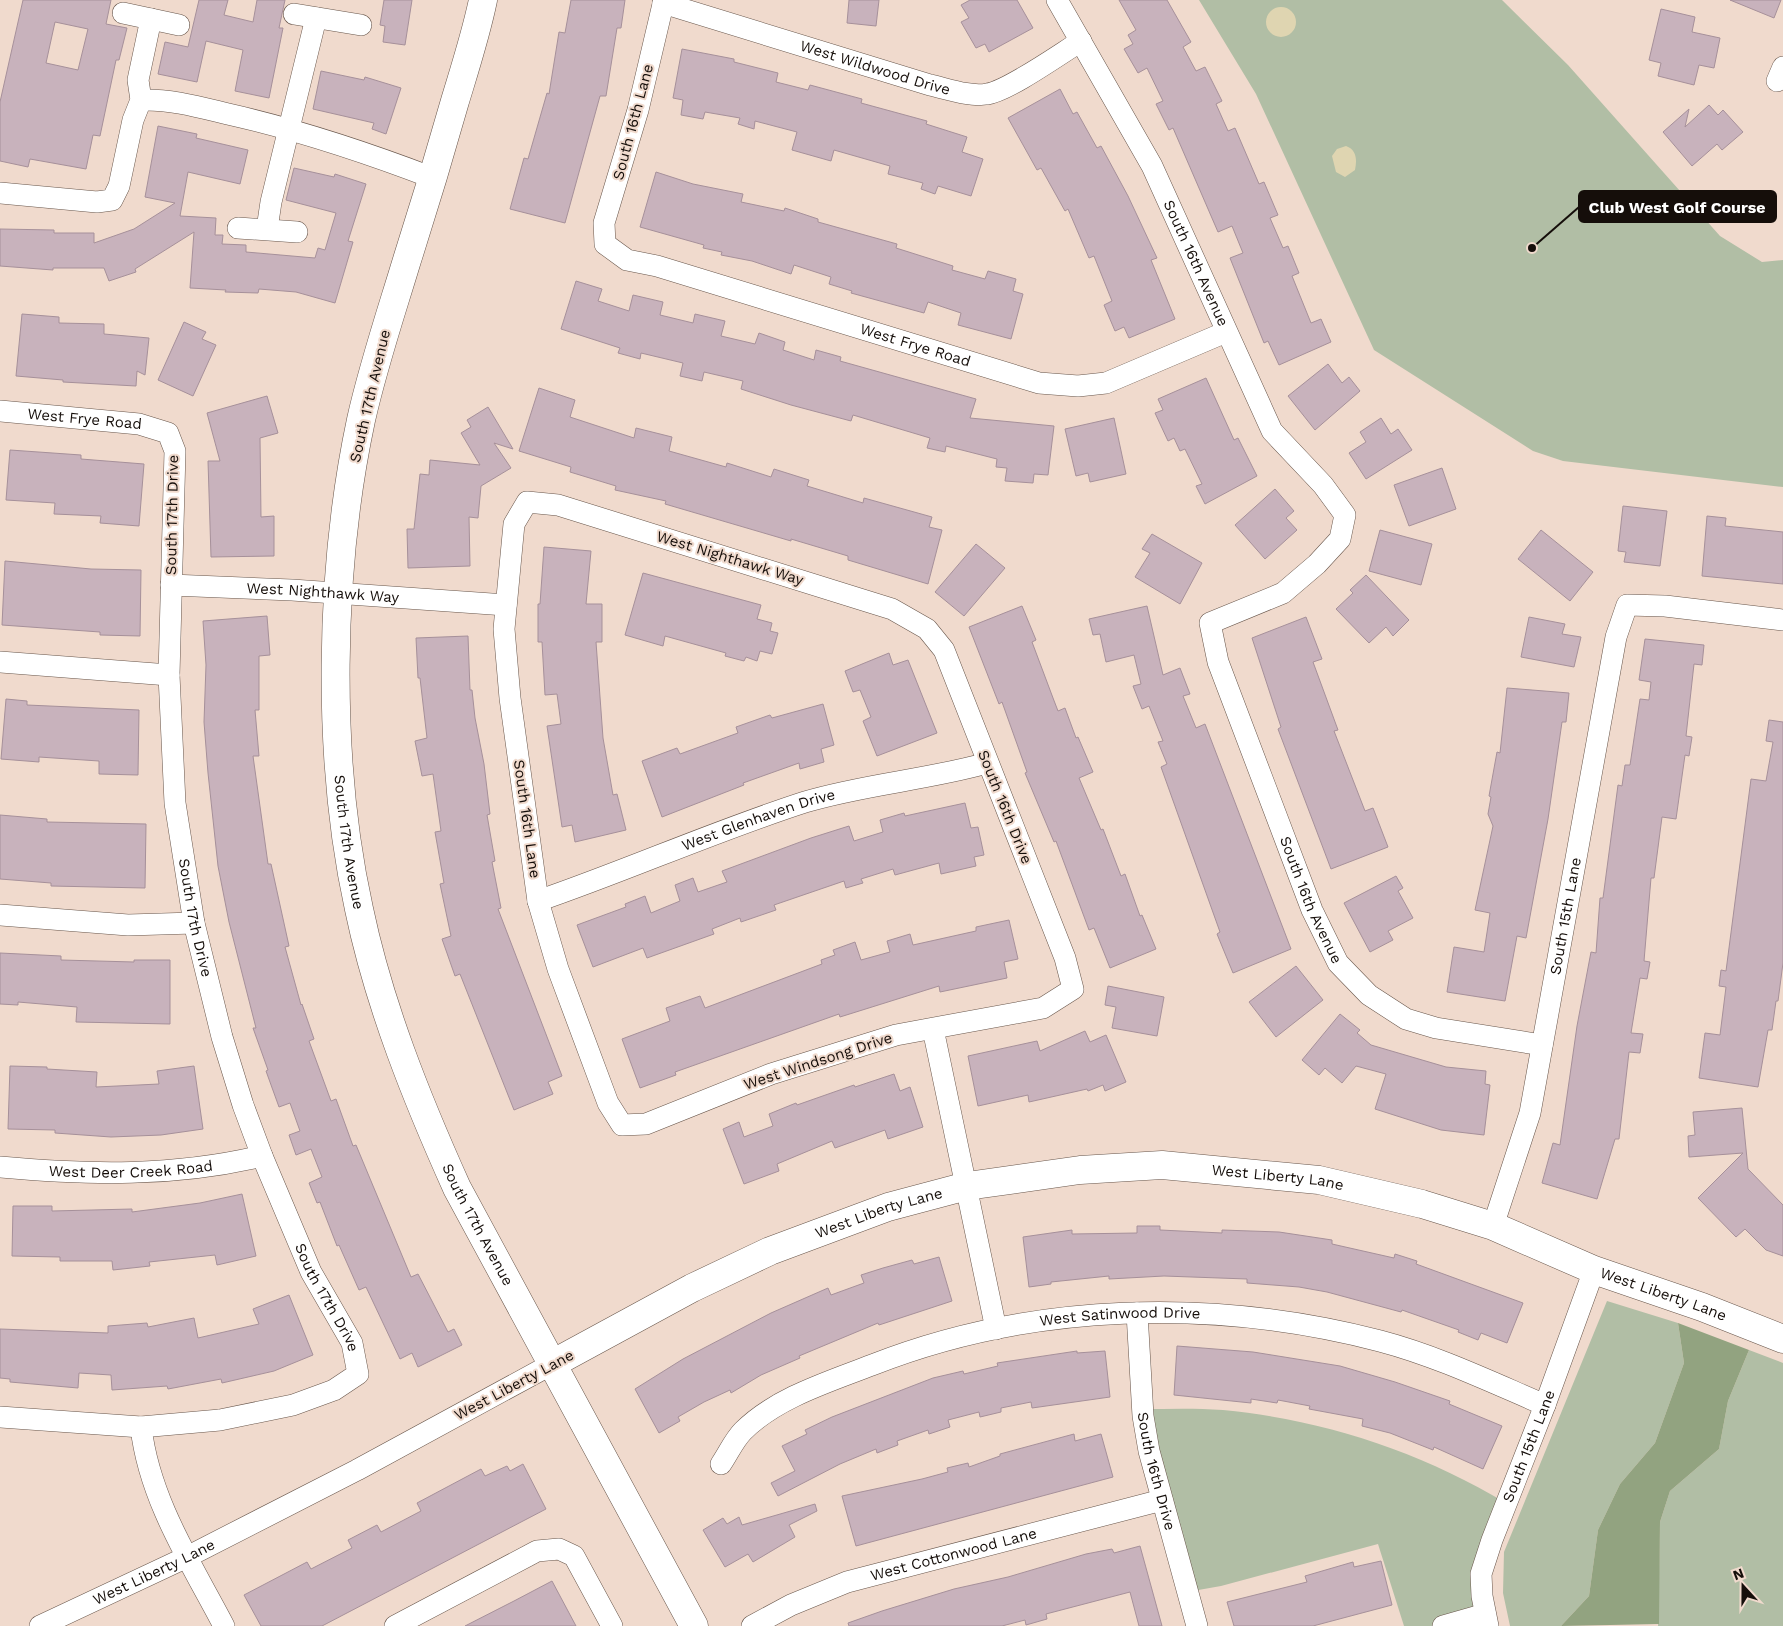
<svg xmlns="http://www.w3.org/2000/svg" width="1783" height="1626" viewBox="0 0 1783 1626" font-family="'Work Sans',sans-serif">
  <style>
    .green { fill: #b1bea5 }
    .forest { fill: #92a380 }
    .sand { fill: #dfd5b1 }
    .building { fill: #c8b2bc; stroke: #a6909a; fill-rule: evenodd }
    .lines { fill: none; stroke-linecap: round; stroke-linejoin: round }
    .street-casing { stroke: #68564b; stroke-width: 22 }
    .secondary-casing { stroke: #68564b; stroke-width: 29 }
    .street { stroke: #fff; stroke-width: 21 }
    .secondary { stroke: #fff; stroke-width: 28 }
    .labels { text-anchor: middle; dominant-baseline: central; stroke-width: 4; stroke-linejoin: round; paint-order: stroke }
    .street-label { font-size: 15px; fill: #150e0a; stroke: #f0dacd }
    .leader { fill: none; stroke: #150e0a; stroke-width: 2 }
    .callout-dot { fill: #150e0a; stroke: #f0dacd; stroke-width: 2 }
    .callout { fill: #150e0a; stroke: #150e0a; stroke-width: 2 }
    .callout-label { font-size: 16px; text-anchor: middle; font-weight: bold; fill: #fff }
  </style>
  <rect width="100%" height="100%" fill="#f0dacd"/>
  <!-- green -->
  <path class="green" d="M1199,0H1502L1568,65L1720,236L1762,262L1783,260V487L1563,461L1533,451L1374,350L1256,94Z
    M1607,1301L1678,1323L1684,1363L1655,1443L1620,1484L1598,1530L1589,1596L1561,1626H1510L1503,1593L1504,1552Z
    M1749,1350L1783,1363V1626H1658L1660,1522L1670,1491L1719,1449L1728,1401Z
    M1143,1409C1169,1409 1196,1408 1223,1410C1324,1420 1419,1451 1506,1503L1492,1540L1485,1614L1443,1626H1404L1378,1544L1221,1586L1187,1592Z"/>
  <!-- forest -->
  <path class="forest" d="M1678,1323L1749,1350L1728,1401L1719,1449L1670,1491L1660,1522L1659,1624L1561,1626L1589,1596L1598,1530L1620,1484L1655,1443L1684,1363Z"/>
  <!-- sand -->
  <path class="sand" d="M1266 22a15 15 0 1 1 30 0a15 15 0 1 1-30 0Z
    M1346,146C1357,150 1357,160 1355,170L1345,177L1336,172L1332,156L1337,149Z"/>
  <!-- building -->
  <path class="building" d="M23,0H111L106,24L127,28L119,60H116L100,136L93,135L86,169L30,159L28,167L0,161V102ZM55,22L88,29L78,70L46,63Z
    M199,0H228L224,15L253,22L257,0H285L279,28H283L269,98L235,91L243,50L206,41L197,82L158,74L165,42L188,47Z
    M384,0H412L405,45L383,42L385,26L380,25Z
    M571,0H625L621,28H617L606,96H600L565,223L510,209L524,158L528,159L547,93L549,94L559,32L565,33Z
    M849,0H879L876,26L847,23Z
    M970,0H1017L1033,28L989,52L985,44L976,48L961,22L969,18L961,5Z
    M1119,0H1167L1191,42L1183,47L1196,71L1205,67L1222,101L1216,104L1228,131L1235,128L1259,184L1264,182L1278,215L1270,218L1283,248L1288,246L1299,273L1292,276L1311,323L1321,319L1331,342L1279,365L1268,341L1264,343L1230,258L1243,253L1232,226L1218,232L1173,128L1169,130L1156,104L1163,101L1147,68L1138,73L1124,49L1133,44L1128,35L1136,30Z
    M1730,0H1781L1774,18Z
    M1661,9L1695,17L1692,32L1720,38L1714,68L1699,65L1694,85L1658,76L1661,63L1649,60Z
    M682,49L734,59V62L778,73L776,82L808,90L810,85L862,99L861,103L927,121L926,124L967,137L962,152L983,159L971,196L938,186L935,194L921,189L923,183L888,174L890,166L834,150L831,161L792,150L797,132L755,121L754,129L738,124L740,118L705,112L703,119L681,115L683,100L673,98Z
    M321,71L364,80L365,77L401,88L386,134L372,129L374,123L313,109Z
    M1060,89L1073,114L1077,112L1097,148L1101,146L1128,196L1157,258L1151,260L1175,319L1129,338L1124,327L1115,331L1104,305L1112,301L1094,256L1089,258L1068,209L1065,211L1041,168L1037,170L1008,118Z
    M1709,105L1718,115L1723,110L1743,132L1722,150L1717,144L1692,166L1663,132L1689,109L1685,127Z
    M158,126L197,134L196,138L248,150L240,184L188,172L180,216L216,218L215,235H223L222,244L246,245V252L315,258L318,248L325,250L336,213L286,200L294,168L334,177L335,174L366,184L348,241L353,242L335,303L296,292L259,289L258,293L225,292L226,290L190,288L194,232L135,269L136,272L109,281L104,268H53V270L0,266V229L54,230V233H94V243L134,229L175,203L145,197Z
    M656,172L693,184L743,194L741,202L784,211L785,208L818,219V222L897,244L896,248L953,266L952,270L985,279L988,271L1016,279L1013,291L1023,294L1011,339L958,325L961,313L928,302L924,313L851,293L852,291L829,284L831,277L794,265L791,274L752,261L721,255L722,252L703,248L704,245L640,227Z
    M576,281L602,289L598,301L629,311L633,295L663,302L660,315L693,323L695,314L725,321L721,336L755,344L759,333L785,342L783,350L814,360L816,350L841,357L840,361L976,399L970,418L1054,426L1048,475L1034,474L1033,483L1005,481L1007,468L996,467L997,459L946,446L945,452L927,448L930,438L853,415L851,421L791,405L741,389L743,381L704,372L702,381L680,376L683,363L641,353L640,359L618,353L620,348L561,329Z
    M22,314L59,317V323L104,324V334L149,338L145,375L137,371L136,386L63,382V380L16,376Z
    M184,322L206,332L202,339L216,345L193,396L158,380Z
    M1328,364L1342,383L1349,377L1360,391L1315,430L1288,396Z
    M1206,378L1234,440L1238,438L1257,476L1205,504L1196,486L1202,484L1185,449L1180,451L1174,438L1168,441L1155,413L1163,410L1158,399Z
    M539,388L575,400L570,417L634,438L636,428L672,437L669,451L726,467L727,463L771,477L774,469L809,480L807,486L863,503L864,498L932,517L929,527L942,530L928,584L848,560V556L791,539V541L665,504L666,501L615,490L616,486L570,472L571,467L519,451Z
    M267,396L278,433L260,438L261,517L274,516V556L211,557L208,461H220L207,413Z
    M488,407L513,449L494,443L511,468L481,486L478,518L469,517L470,566L408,568L407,529H414L420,474L429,475L430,460L480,465L461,433L471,427L467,420Z
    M1114,418L1126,474L1090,482L1088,473L1076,476L1065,429Z
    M1381,418L1391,434L1398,429L1412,450L1366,479L1349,453L1366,442L1360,432Z
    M10,450L81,455V459L144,464L139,526L100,523L101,516L54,514L55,503L6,500Z
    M1442,468L1456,509L1409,526L1394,485Z
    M1275,489L1294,511L1286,518L1297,530L1265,559L1235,525Z
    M1623,506L1667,511L1660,566L1624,562L1626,552L1618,551Z
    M1707,516L1726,518L1725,526L1783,532V584L1702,576Z
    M1380,530L1432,544L1421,585L1369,571Z
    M1541,530L1593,572L1570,601L1518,559Z
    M1152,534L1202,563L1180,604L1135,577L1150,553L1142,549Z
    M976,544L1005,568L964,616L935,592Z
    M544,547L591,551L586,604H602V642H596L603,738L613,795L617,794L626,830L575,842L572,825L562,827L547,726L561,724L557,694L545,695L542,642H538V604H540Z
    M5,561L91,569L141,570L140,636L100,635V632L2,625Z
    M643,573L761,605L757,619L772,623L770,631L778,633L772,654L760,651L757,661L746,657L744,661L725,656L726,653L665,636L663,646L625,635Z
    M1366,575L1409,620L1393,636L1386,627L1369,643L1336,609L1353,593L1350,590Z
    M1022,606L1036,640L1032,642L1053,698L1058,711L1065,708L1076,738L1078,737L1093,772L1079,778L1101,830L1103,829L1121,876L1125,874L1140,916L1142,915L1156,949L1110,968L1094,928L1089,930L1056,841L1054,842L1025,773L1027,772L1002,702L999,704L969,627Z
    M1147,606L1163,675L1180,668L1190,694L1183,696L1196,728L1205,724L1291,949L1233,973L1217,934L1220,932L1161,767L1167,764L1158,742L1163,741L1149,706L1142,709L1133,686L1141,684L1134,655L1106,662L1100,634L1093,635L1089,619Z
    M267,616L270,655L259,656V710H255L259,756H253L268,864H271L289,946L285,947L301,1005L302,1004L314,1039L309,1041L331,1101L336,1099L353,1146L356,1145L411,1277L418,1274L448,1332L454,1329L462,1345L418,1367L412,1353L400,1359L366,1287L359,1290L339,1245L337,1246L320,1202L317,1203L309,1183L322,1177L311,1149L296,1155L289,1135L300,1131L290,1103L279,1107L266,1071L268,1070L253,1028H256L229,922L218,866L208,773L204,722L206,665L203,621Z
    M1306,617L1322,659L1313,662L1338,730L1334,731L1365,811L1373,808L1388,847L1331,869L1278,729L1281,727L1252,638Z
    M1529,617L1565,624L1562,634L1581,637L1574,667L1521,657Z
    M468,636L470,690H472L475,718L484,764L490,814L487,815L495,861L492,862L501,908L498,909L562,1076L548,1082L553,1094L514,1110L460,974L455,976L442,939L451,936L440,884L444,883L435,832L441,831L433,774L422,776L415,741L427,738L420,678H418L416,638Z
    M1645,639L1704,645L1702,665L1694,664L1686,736L1692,737L1689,756L1685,755L1676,819L1662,817L1654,878H1651L1644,961L1650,962L1647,979L1640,978L1631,1033L1643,1034L1640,1053L1629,1052L1619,1139H1615L1597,1199L1542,1183L1553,1143L1560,1145L1577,1026L1591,952L1596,953L1600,898H1603L1618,785L1622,786L1625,765H1630L1640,699L1649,700L1651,682L1639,680Z
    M889,653L893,665L908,660L937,733L877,756L863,721L871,717L860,690L853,692L845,671Z
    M1507,688L1569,693L1566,722H1562L1548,819L1526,938L1517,936L1505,1001L1447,992L1454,947L1484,952L1490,913L1475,910L1493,826L1488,814L1491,797L1489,796L1497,752L1500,753Z
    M6,699L27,701V705L139,710L138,775L99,774V761L39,757V762L1,759Z
    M823,704L834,745L821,749L824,762L800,769L799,763L743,783L744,785L662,817L642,761L677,748L680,754L738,733L736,727L770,715L772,718Z
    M1769,720L1783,722V963L1778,1001H1776L1772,1030H1768L1758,1087L1699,1078L1705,1033L1720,1035L1726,987L1719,986L1721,970L1726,971L1751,779L1766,781L1773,742L1766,741Z
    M965,803L971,828L978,827L984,855L974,857L976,866L941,874L939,863L895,875L893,869L861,879L863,883L846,888L844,881L774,905L776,910L741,922L740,918L712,929L714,934L647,958L643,948L593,967L577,925L626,907L625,904L645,896L651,913L680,901L675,885L693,878L698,892L727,882L722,871L811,838L849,826L854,841L883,832L880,820L904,813L905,816Z
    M0,815L47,819V822L146,824L145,888L51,886V883L0,879Z
    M1396,876L1403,888L1398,891L1413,918L1388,931L1393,940L1370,952L1344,903Z
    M1009,920L1018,959L1004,962L1007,978L940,992L939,986L840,1017L839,1014L675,1072L676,1075L640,1088L622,1039L670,1021L666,1008L700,996L705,1008L822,964L821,960L835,955L833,950L855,942L861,960L890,952L887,941L910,934L913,945L976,931V927Z
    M0,953L61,956V960L134,962V960H170V1024L76,1022L77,1007L18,1002V1005L0,1004Z
    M1296,966L1323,1000L1276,1037L1249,1002Z
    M1108,986L1164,997L1157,1036L1112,1028L1116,1007L1105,1005Z
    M1340,1014L1360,1030L1357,1033L1371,1045L1446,1067L1486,1071L1485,1084L1490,1085L1484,1135L1441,1130L1375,1109L1386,1074L1356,1066L1342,1083L1325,1068L1319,1075L1302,1060Z
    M1085,1031L1090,1042L1106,1035L1126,1082L1105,1091L1103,1085L1088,1091L1087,1089L1029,1102L1028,1095L978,1106L968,1056L1037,1041L1040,1051Z
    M10,1066L47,1067V1069L97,1072L96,1087L159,1084L157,1071L194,1066L203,1129L161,1135L111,1137L55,1133V1130L8,1129Z
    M894,1074L900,1091L910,1087L923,1127L888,1139L885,1130L835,1148L832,1141L777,1164L779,1171L744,1184L723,1129L739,1122L744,1137L773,1126L769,1114L796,1103L797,1105L854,1085L855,1087Z
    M1742,1108L1748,1169L1783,1205V1256L1766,1250L1745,1229L1736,1237L1698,1198L1743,1153L1689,1157L1688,1136L1695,1135L1693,1112Z
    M242,1194L256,1256L217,1265L215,1255L149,1262L150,1266L113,1270L112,1261H60V1257L12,1256L13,1206H52V1211L132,1209V1212L200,1203Z
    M1137,1226H1160V1230L1222,1233V1230L1279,1232L1332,1240V1244L1394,1258L1395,1254L1417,1261L1416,1264L1438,1272L1523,1303L1507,1343L1481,1333L1478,1340L1458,1332L1459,1330L1402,1310L1401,1312L1327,1292L1299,1287L1247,1283V1279L1164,1276L1109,1279V1276L1051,1282V1284L1029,1287L1023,1237L1072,1230V1234L1137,1233Z
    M939,1257L952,1301L879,1325L878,1323L799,1356L800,1358L761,1375L731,1393L730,1390L704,1402L678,1417L680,1421L659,1433L635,1389L683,1359L771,1313L828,1288L831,1295L864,1283L861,1275L883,1268L912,1260L914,1264Z
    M289,1295L313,1355L274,1371L222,1383L221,1379L168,1389L167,1386L112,1390L111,1375L79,1373L78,1388L10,1382V1379L0,1378V1329L108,1333V1326L147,1323L148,1327L194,1318L198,1338L259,1324L253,1309Z
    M1177,1346L1253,1352L1340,1366L1395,1382L1450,1401L1449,1404L1502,1426L1483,1469L1434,1447L1433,1450L1390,1433L1362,1426L1363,1419L1309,1409L1310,1406L1278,1400L1277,1403L1251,1399V1403L1174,1395Z
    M1077,1351V1353L1105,1351L1110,1397L1032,1408L1031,1402L1001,1408V1412L980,1417L979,1412L948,1420L950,1427L929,1434L928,1430L897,1441L898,1445L877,1453L876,1449L840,1464L778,1496L771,1483L795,1471L782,1446L807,1434L805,1430L832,1417L933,1378L963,1371L964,1374L998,1366L997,1363Z
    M1074,1434L1075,1441L1101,1434L1113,1477L856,1546L842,1496L922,1479L948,1472L947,1468L968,1463L969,1467L1000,1456V1454Z
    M523,1464L546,1509L322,1626H261L244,1595L307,1562L311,1569L352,1548L348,1540L377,1525L381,1532L421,1511L417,1503L481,1469L485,1476L507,1466L510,1471Z
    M815,1504L817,1511L789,1525L795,1537L753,1562L748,1554L725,1567L703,1530L723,1518L727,1524L739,1517L742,1525Z
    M1140,1546L1162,1626H1139L1130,1592L1046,1614L1047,1619L1026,1625L1025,1620L1002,1626H849L848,1623L882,1611L954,1589L1008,1577L1086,1554L1112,1549L1114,1553Z
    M1381,1561L1392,1605L1313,1626H1234L1227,1602L1307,1582L1305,1576L1353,1562L1354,1567Z
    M552,1581L576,1626H465L514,1601Z"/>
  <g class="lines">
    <!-- street casing -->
    <g class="street-casing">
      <g id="street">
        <path id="s1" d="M664,0L638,110L604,223L605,244L627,260L657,266L1039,383L1078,386L1106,383L1226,332"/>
        <path id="s2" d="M1057,0L1152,166L1272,431L1323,485L1345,515L1340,539L1317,564L1283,593L1210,623L1218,662L1312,910L1338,963L1369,995L1406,1019L1436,1028L1542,1045"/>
        <path id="s3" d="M663,3L930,85C948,89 969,97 987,94C1008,91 1060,54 1081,41"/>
        <path d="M123,13L179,25"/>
        <path d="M294,14L361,25"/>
        <path d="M1777,81L1783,67"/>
        <path d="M141,100C171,99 199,107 228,114C299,130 365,152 433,178"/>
        <path d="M0,193L97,202L112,200L119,186L133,120L141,100L138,80L151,19"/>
        <path d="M238,228L297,232"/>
        <path d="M267,229L271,202L316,18"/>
        <path id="s4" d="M0,411L139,424L168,433L175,451L169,675L175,803L194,923L222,1037L243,1105L262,1156L311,1272L352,1343L358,1374L334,1390L293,1405L220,1420L141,1427L0,1417"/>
        <path d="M527,502L558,505L863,600L892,609L927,629L944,650L1065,958L1073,989L1043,1008L896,1035L771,1074L646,1124L622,1125L608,1103L558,969L538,901L510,698L504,629L514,524Z"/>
        <path id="s5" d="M171,585L292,590L506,605"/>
        <path d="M0,662L169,675"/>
        <path id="s6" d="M538,901C628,870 715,831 805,802C865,784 927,780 987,763"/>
        <path d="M0,915L128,925L194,923"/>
        <path d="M933,1029L996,1329"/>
        <path id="s7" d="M0,1167C89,1175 174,1177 262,1156"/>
        <path id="s8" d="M1493,1226L1530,1113L1616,637L1627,605L1665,606L1783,620"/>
        <path id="s9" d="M1137,1313L1143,1416L1149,1451L1197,1626"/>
        <path d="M141,1427C149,1499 191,1563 224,1626"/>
        <path id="s10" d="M721,1464C728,1454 734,1440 743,1431C776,1398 828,1382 872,1365C1032,1302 1214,1298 1380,1341C1437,1356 1491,1382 1545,1405"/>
        <path id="s11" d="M40,1626L187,1557L357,1470L552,1364"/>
        <path d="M395,1626L537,1551L559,1549L574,1556L612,1626"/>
        <path id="s12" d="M752,1626L791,1605L847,1582L1162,1500"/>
        <path d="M1443,1626L1485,1614"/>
        <path id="s13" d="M1488,1626L1482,1596L1481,1574L1492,1540L1545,1405L1594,1270"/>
      </g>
    </g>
    <!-- secondary casing -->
    <g class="secondary-casing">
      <g id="secondary">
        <path id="s14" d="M483,0C476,34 465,68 455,101C440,154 424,207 407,260C391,313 373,366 361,420C329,570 326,760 359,909C379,1005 417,1099 457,1188L694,1626"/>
        <path id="s15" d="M552,1364L692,1288L770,1251L888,1207L967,1186L1080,1170L1162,1165L1319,1180L1422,1204L1493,1226L1594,1270L1702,1307L1783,1339"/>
      </g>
    </g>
    <!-- street -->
    <use href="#street" class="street"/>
    <!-- secondary -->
    <use href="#secondary" class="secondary"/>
  </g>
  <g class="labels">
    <!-- street labels -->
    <g class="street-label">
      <text stroke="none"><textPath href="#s3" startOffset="222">West Wildwood Drive</textPath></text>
      <text transform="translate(633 122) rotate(-75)">South 16th Lane</text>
      <text stroke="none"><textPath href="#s2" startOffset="298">South 16th Avenue</textPath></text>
      <text stroke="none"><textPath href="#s1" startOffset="580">West Frye Road</textPath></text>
      <text transform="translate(370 396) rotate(-77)">South 17th Avenue</text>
      <text stroke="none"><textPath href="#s4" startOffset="85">West Frye Road</textPath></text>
      <text transform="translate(172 515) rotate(-89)">South 17th Drive</text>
      <text transform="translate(730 558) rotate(17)">West Nighthawk Way</text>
      <text stroke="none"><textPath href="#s5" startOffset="152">West Nighthawk Way</textPath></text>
      <text transform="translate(1005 807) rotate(68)">South 16th Drive</text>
      <text transform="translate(527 819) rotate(82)">South 16th Lane</text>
      <text stroke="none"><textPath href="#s6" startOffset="235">West Glenhaven Drive</textPath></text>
      <text stroke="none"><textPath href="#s14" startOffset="862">South 17th Avenue</textPath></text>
      <text stroke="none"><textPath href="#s2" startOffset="1071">South 16th Avenue</textPath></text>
      <text stroke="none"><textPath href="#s4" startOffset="658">South 17th Drive</textPath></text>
      <text stroke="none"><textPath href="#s8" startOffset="319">South 15th Lane</textPath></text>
      <text transform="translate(818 1061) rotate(-18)">West Windsong Drive</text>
      <text stroke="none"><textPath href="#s7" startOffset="131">West Deer Creek Road</textPath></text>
      <text stroke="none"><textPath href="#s15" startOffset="766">West Liberty Lane</textPath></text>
      <text stroke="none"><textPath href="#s15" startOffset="361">West Liberty Lane</textPath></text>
      <text stroke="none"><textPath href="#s14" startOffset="1268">South 17th Avenue</textPath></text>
      <text stroke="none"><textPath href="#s15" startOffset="1171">West Liberty Lane</textPath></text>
      <text stroke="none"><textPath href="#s4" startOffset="1062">South 17th Drive</textPath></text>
      <text stroke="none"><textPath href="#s10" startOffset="440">West Satinwood Drive</textPath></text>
      <text transform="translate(514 1385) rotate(-28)">West Liberty Lane</text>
      <text stroke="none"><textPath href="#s13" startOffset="189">South 15th Lane</textPath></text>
      <text stroke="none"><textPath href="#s9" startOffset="160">South 16th Drive</textPath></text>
      <text stroke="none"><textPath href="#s12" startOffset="215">West Cottonwood Lane</textPath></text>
      <text stroke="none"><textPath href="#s11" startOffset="126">West Liberty Lane</textPath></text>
    </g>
  </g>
  <!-- callouts -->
  <path class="leader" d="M1532 248L1579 207"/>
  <circle class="callout-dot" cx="1532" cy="248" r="5"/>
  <rect class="callout" x="1579" y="191" width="197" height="31" rx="5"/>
  <g class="callout-label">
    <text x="1677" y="213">Club West Golf Course</text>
  </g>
  <!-- north arrow -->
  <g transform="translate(1743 1586) rotate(339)" stroke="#f0dacd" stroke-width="4" paint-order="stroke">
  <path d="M0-4L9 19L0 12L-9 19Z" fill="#150e0a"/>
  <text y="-8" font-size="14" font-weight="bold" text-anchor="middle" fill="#150e0a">N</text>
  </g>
</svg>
